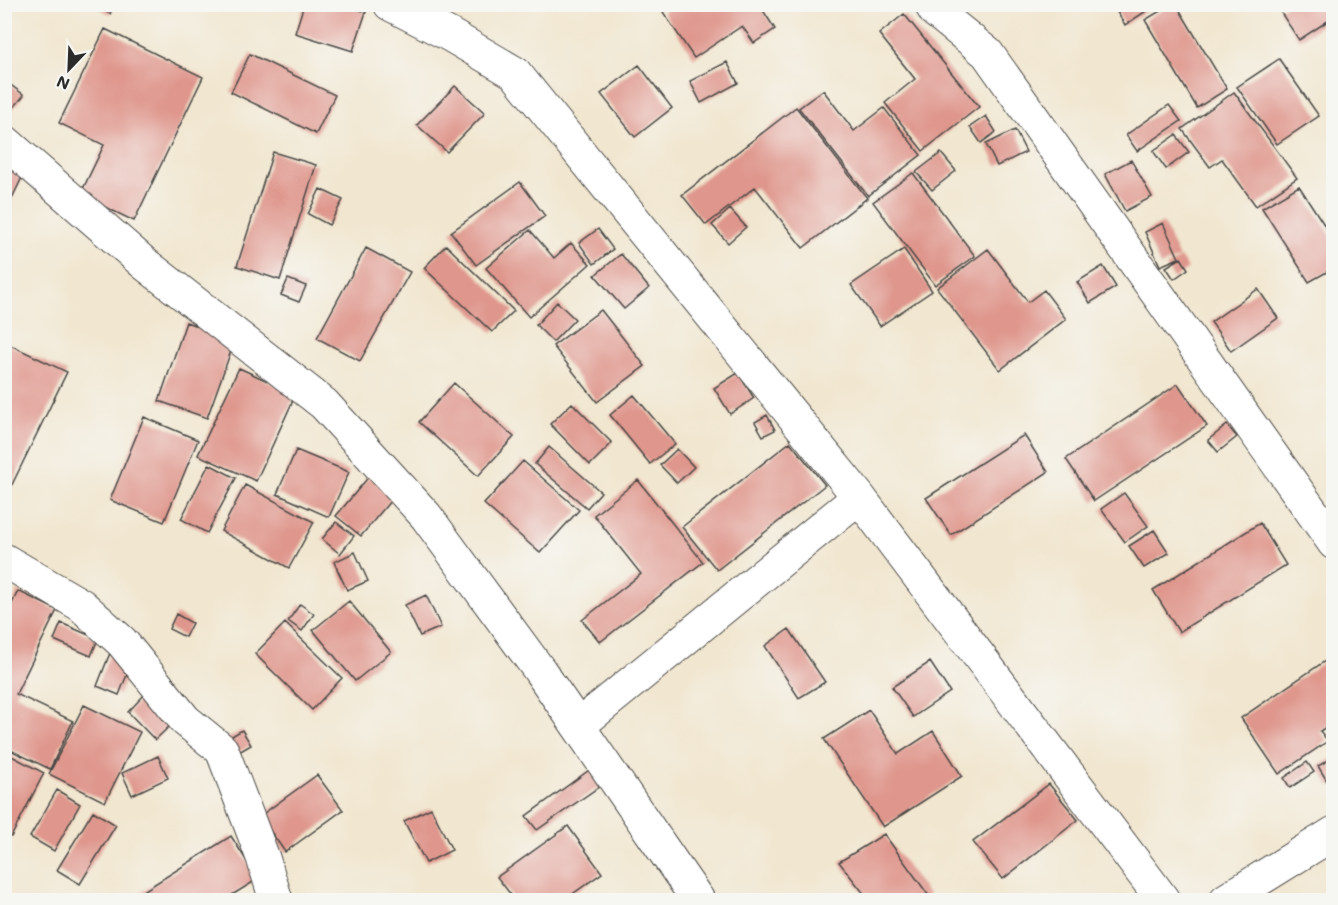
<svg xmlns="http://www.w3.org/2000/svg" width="1338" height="905" viewBox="0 0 1338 905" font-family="Mali,sans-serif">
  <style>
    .building { fill: #df968c }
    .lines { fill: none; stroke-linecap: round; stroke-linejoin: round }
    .street-casing { stroke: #494744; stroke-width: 35 }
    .street { stroke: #fff; stroke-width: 33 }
  </style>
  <rect width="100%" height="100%" fill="#f6f6f2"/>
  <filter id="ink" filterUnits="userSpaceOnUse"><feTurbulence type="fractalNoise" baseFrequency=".0167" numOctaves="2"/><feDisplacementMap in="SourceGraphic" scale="12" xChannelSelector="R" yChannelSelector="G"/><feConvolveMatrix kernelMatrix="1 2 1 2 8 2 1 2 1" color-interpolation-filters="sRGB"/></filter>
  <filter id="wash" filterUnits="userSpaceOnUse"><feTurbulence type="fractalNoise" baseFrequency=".008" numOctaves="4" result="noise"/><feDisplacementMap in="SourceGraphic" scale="24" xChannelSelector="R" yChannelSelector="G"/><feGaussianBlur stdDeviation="1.35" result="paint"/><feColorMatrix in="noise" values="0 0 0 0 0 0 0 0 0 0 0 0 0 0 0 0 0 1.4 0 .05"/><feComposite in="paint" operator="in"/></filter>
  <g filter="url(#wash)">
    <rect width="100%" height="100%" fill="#f1e6cf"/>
    <g id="blocks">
      <!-- building -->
      <path class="building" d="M92,4H114L110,14Z
        M304,4H343L366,12L353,51L295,33Z
        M675,4H759L775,29L754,43L742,26L694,58L663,12Z
        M1112,4H1157L1125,25Z
        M1172,4H1176L1227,89L1197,108L1145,20Z
        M1287,4H1334V17L1299,40L1279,10Z
        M904,14L979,107L923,151L885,103L915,79L879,34Z
        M105,29L203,77L134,221L80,195L104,145L59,123Z
        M250,54L335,95L316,134L231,92Z
        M1279,59L1319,116L1277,144L1237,87Z
        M727,62L738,83L701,103L690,81Z
        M639,65L672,108L635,137L601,94Z
        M4,80L24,95L4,120Z
        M455,86L485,113L447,152L417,125Z
        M823,90L854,131L884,108L921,155L868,196L799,108Z
        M1234,92L1297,178L1256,206L1222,159L1210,167L1182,129Z
        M1169,105L1181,121L1137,151L1126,135Z
        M796,107L867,198L803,248L755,187L706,225L682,195Z
        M986,116L996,132L981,143L970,127Z
        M1015,130L1026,152L997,166L986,144Z
        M1176,135L1189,152L1166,169L1153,151Z
        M273,152L316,165L280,280L237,266Z
        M941,153L956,171L932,190L916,172Z
        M4,159L26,169L4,215Z
        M1131,160L1152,197L1125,211L1105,174Z
        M913,173L975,256L935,285L873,202Z
        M520,182L545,216L476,265L451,232Z
        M1299,186L1334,240V268L1309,282L1262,208Z
        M320,189L343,200L329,225L308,214Z
        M730,209L746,227L728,243L712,225Z
        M1163,223L1179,258L1160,266L1145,232Z
        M598,229L613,249L594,264L579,243Z
        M530,230L554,258L571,243L590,264L529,317L486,268Z
        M446,245L514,311L492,332L424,268Z
        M366,248L410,272L360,361L317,338Z
        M904,249L932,291L880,326L851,285Z
        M988,249L1028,302L1044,290L1066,319L1000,370L937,288Z
        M621,254L649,288L624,309L595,275Z
        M1181,258L1188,269L1174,279L1166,267Z
        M1103,266L1116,287L1090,303L1077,282Z
        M288,279L306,286L299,302L281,295Z
        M1258,289L1278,318L1231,351L1211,322Z
        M557,302L575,319L553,342L536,325Z
        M601,310L645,366L597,402L553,346Z
        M186,322L235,340L207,418L159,401Z
        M4,342L67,372L4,501Z
        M239,368L296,394L256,481L198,455Z
        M738,373L754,398L730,414L714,388Z
        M454,383L514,437L478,476L419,422Z
        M1178,384L1207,426L1094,501L1066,459Z
        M634,395L675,444L650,464L610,415Z
        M572,403L612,443L590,465L550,424Z
        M767,415L775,430L763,436L755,422Z
        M144,417L198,440L164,522L110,500Z
        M1227,425L1237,437L1218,452L1208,440Z
        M1024,435L1048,472L951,535L926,498Z
        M790,442L825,485L717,570L682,527Z
        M549,447L601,492L587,508L535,464Z
        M677,449L694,467L677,483L660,465Z
        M296,450L349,472L329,517L277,494Z
        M523,461L579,510L540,553L484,504Z
        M209,464L236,478L207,533L181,519Z
        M371,474L396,494L361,536L336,516Z
        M638,480L703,562L600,642L582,620L641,574L594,515Z
        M245,485L314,522L289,568L221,531Z
        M1124,493L1148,526L1125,542L1101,509Z
        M336,522L354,536L340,554L322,539Z
        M1260,523L1286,565L1179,632L1153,590Z
        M1154,530L1169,553L1144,568L1129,546Z
        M355,552L368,581L347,590L334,562Z
        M18,591L57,610L16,694L73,721L50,769L4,747V620Z
        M426,595L441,627L420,636L405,605Z
        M349,601L391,652L355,681L313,630Z
        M300,604L314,614L302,631L288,621Z
        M176,614L192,623L185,637L169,629Z
        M61,623L98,639L91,656L54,640Z
        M285,623L342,678L312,710L255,654Z
        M789,629L825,682L799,698L765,646Z
        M110,653L132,662L119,695L97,686Z
        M1334,655V722L1320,731L1328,741L1279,774L1241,718Z
        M930,662L950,692L913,717L892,687Z
        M146,693L174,722L155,740L128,712Z
        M84,705L140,732L105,802L49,774Z
        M869,710L898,754L933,731L962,776L883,827L824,739Z
        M242,730L251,745L234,755L225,740Z
        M4,752L44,773L11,837L4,833Z
        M158,756L168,778L132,795L122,773Z
        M1334,757V784L1330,786L1318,766Z
        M1307,762L1314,772L1290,788L1284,778Z
        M592,768L603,784L537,830L526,816Z
        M317,775L343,810L285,852L260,816Z
        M1049,784L1078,820L1003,879L973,842Z
        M57,790L80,804L54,851L30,837Z
        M431,808L452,850L426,863L404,821Z
        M93,811L116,825L80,884L57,870Z
        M568,826L602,873L564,900H515L497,877Z
        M884,834L932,900H869L839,862Z
        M231,836L258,879L224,900H129Z"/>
    </g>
  </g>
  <g filter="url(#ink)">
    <use href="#blocks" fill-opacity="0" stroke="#494744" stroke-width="1.5"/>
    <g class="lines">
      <!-- street casing -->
      <g class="street-casing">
        <path id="street" d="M390,4L450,35L515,73L859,497L1163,900
          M931,4L935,11L987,53L1334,543
          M4,141L145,264L324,404L426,516L540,671L698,900
          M4,560L81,605L122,642L185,720L222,750L263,858L276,900
          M578,726L859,497
          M1226,900L1334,833"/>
      </g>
      <!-- street -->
      <use href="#street" class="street"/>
    </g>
  </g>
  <!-- margin -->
  <rect width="1338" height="905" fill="none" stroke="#f6f6f2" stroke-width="24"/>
  <!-- north arrow -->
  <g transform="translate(69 69) rotate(203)" stroke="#f6f6f2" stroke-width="4.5" paint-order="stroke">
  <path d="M0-4.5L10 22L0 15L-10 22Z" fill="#2b2b2b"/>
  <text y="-9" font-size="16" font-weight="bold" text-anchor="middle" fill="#2b2b2b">N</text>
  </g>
</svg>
